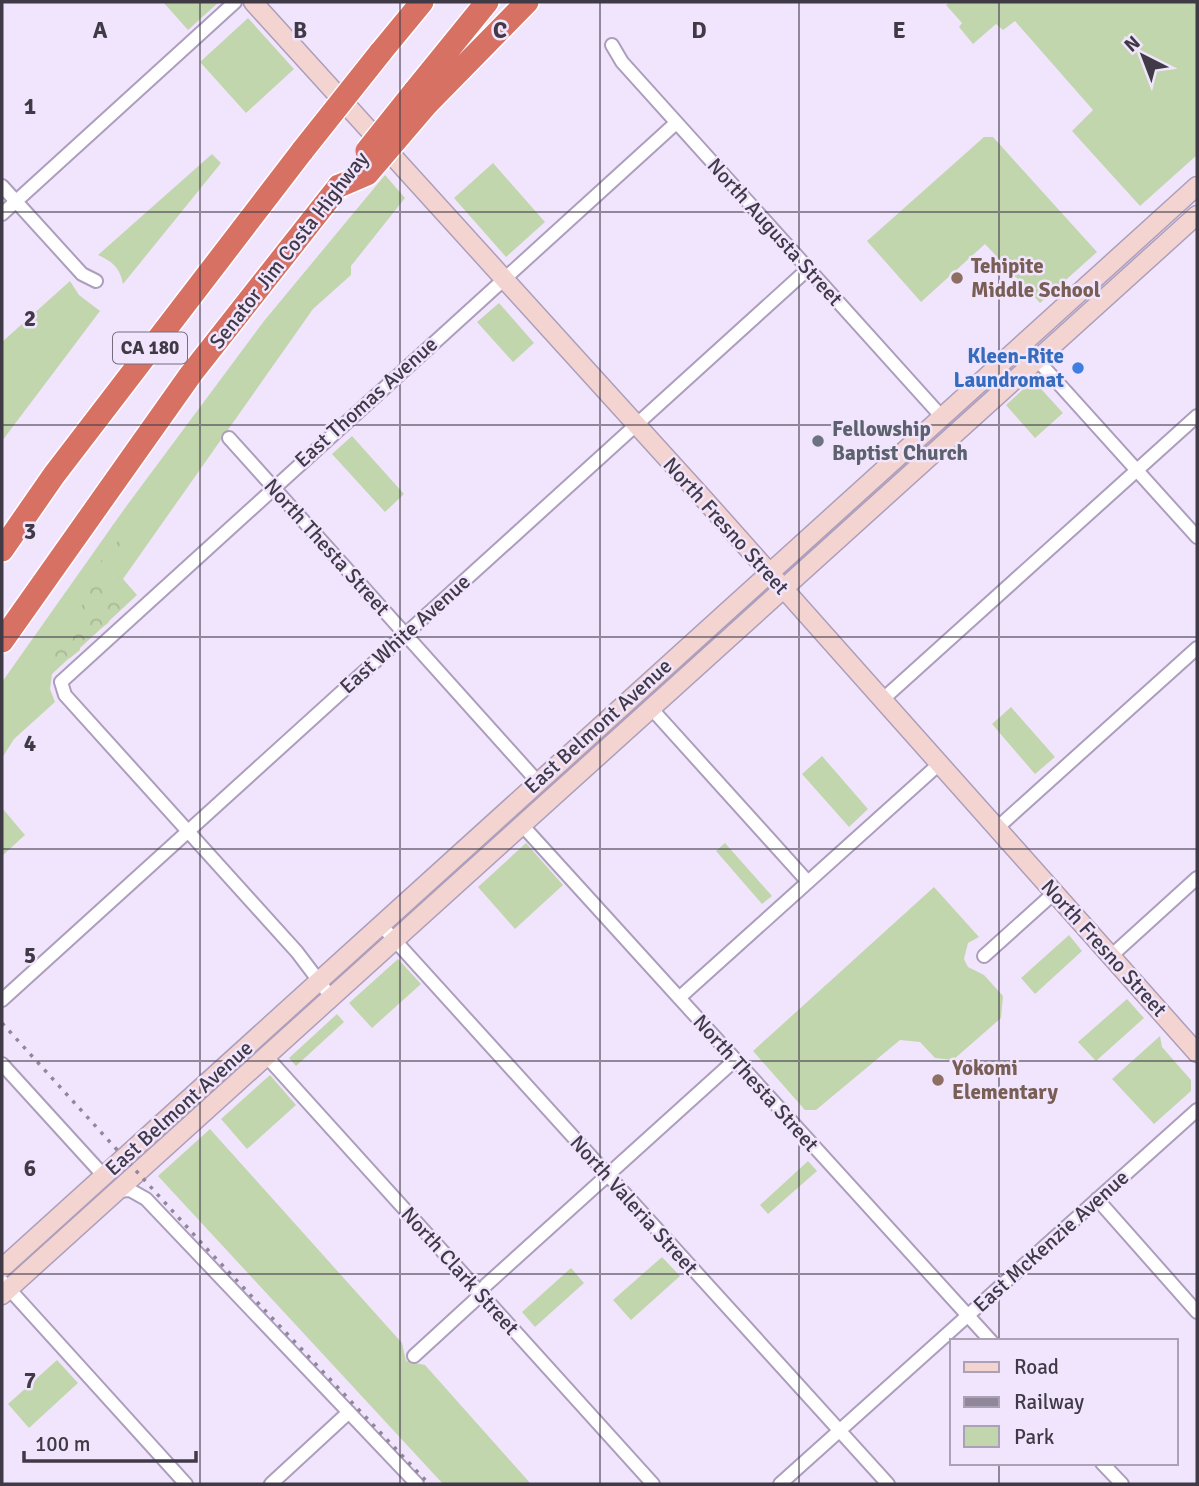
<svg xmlns="http://www.w3.org/2000/svg" width="1199" height="1486" viewBox="0 0 1199 1486" font-family="Signika,sans-serif">
  <style>
    .green { fill: #c2d6ad }
    .forest { fill: url(#forest-crowns) }
    .lines { fill: none; stroke-linecap: round; stroke-linejoin: round }
    .minor-casing { stroke: #ac9ebc; stroke-width: 16 }
    .secondary-casing { stroke: #ac9ebc; stroke-width: 21 }
    .motorway-casing { stroke: #fff; stroke-width: 26 }
    .minor { stroke: #fff; stroke-width: 12 }
    .secondary { stroke: #f3d4d0; stroke-width: 18 }
    .motorway { stroke: #d77164; stroke-width: 23 }
    .rail { stroke: #90879a; stroke-width: 3.5; stroke-dasharray: 3.5 7; stroke-linecap: butt }
    .motorway-bridge-casing { stroke: #fff; stroke-width: 26; stroke-linecap: butt }
    .motorway-bridge { stroke: #d77164; stroke-width: 23 }
    .grid { fill: none; stroke: #403a47; stroke-width: 2; stroke-opacity: 0.55 }
    .education-dot { fill: #8d6e63; stroke: #f1e5fe; stroke-width: 2.5 }
    .shop-dot { fill: #3f7fe0; stroke: #f1e5fe; stroke-width: 2.5 }
    .worship-dot { fill: #6b7280; stroke: #f1e5fe; stroke-width: 2.5 }
    .labels { text-anchor: middle; dominant-baseline: central; stroke-width: 5; stroke-linejoin: round; paint-order: stroke }
    .shield { fill: #f1e5fe; stroke: #756d7e; stroke-width: 2 }
    .shield-label { font-size: 19px; font-weight: bold; fill: #403a47 }
    .street-label { font-size: 21px; fill: #403a47; stroke: #f1e5fe }
    .education-label { font-size: 21px; font-weight: bold; fill: #785e54; stroke: #f1e5fe; text-anchor: start }
    .shop-label { font-size: 21px; font-weight: bold; fill: #366cbe; stroke: #f1e5fe; text-anchor: end }
    .worship-label { font-size: 21px; font-weight: bold; fill: #5b616d; stroke: #f1e5fe; text-anchor: start }
    .grid-label { font-size: 23px; text-anchor: middle; font-weight: bold; fill: #403a47; stroke: #f1e5fe; stroke-width: 5; stroke-linejoin: round; paint-order: stroke }
  </style>
  <defs>
    <pattern id="forest-crowns" width="20" height="18" patternUnits="userSpaceOnUse" patternTransform="scale(1.75)"><rect width="20" height="18" fill="#c2d6ad"/><path d="M2 6a3 3 0 1 1 6 0M12 15a3 3 0 1 1 6 0" fill="none" stroke="#a8b896"/></pattern>
  </defs>
  <rect width="100%" height="100%" fill="#f1e5fe"/>
  <!-- green -->
  <path class="green" d="M163,2H219L188,30Z
    M950,2H1197V155L1140,206L1072,131L1093,110L1015,21L1003,30L996,24L973,44L959,27L962,23L946,5Z
    M248,18L294,69L246,113L200,62Z
    M984,137H993L1097,252L1040,303L985,244L921,302L867,241Z
    M212,154L221,163L123,284C120,268 113,262 98,255Z
    M493,163L545,222L506,257L454,198Z
    M385,175L405,198L351,266V275L313,309L123,579L137,595L52,674L50,689L55,702L14,739L2,758V682L125,508L264,321Z
    M70,281L79,295L100,311L2,441V342Z
    M499,303L534,343L513,362L477,322Z
    M1033,380L1063,413L1035,438L1006,405Z
    M352,436L404,494L385,512L332,454Z
    M1011,707L1055,757L1035,774L992,724Z
    M822,756L868,809L849,827L802,774Z
    M2,808L25,835L2,856Z
    M526,843L563,885L515,929L478,887Z
    M725,843L772,896L762,904L716,851Z
    M934,887L979,937L968,943L964,959L968,967L984,975L1003,996L1001,1018L953,1060L935,1058L920,1042L900,1040L816,1110H805L753,1051Z
    M1069,935L1082,951L1035,994L1021,978Z
    M398,959L421,984L372,1028L349,1003Z
    M1127,999L1144,1018L1096,1061L1078,1042Z
    M337,1014L344,1022L296,1066L289,1058Z
    M1160,1036L1162,1047L1191,1080V1091L1154,1124L1112,1079Z
    M270,1075L296,1105L247,1149L221,1119Z
    M210,1129L402,1343L406,1361L425,1365L531,1484H443L158,1176Z
    M808,1161L817,1171L768,1214L760,1205Z
    M662,1257L680,1276L631,1320L613,1300Z
    M571,1268L584,1283L535,1327L522,1312Z
    M57,1360L78,1383L29,1428L8,1404Z"/>
  <!-- forest -->
  <path class="forest" d="M124,513L128,517L121,525L126,530L122,540L126,539L121,546L123,551L117,554L120,565L106,571L108,575L104,583L109,585L113,582L111,578L119,577L117,583L122,591L117,594L116,600L121,608L114,616L101,614L100,618L106,617L109,622C99,631 88,635 79,645L80,650L70,658L52,665L46,655L54,640L66,641L67,632H71L73,628L82,630L91,617L84,615L80,609L86,598L82,594L88,584L86,577L98,569L105,551L113,550L118,540L110,533L112,526Z"/>
  <g class="lines">
    <!-- minor casing -->
    <g class="minor-casing">
      <path id="minor" d="M612,45L622,62L941,416
        M2,186L82,274L96,281
        M2,214L235,2
        M1022,343L1197,537
        M229,438L537,781
        M882,700L1197,416
        M650,707L808,882
        M522,825L991,1341
        M996,829L1197,648
        M381,925L888,1484
        M984,956L1054,893
        M1111,956L1197,878
        M331,997L297,952L65,695L61,682L676,123
        M679,998L938,765
        M2,1000L808,269
        M266,1056L653,1484
        M2,1064L104,1176
        M117,1191L130,1190L146,1199L417,1484
        M1097,1199L1197,1312
        M2,1281L186,1484
        M414,1356L474,1301L486,1285L735,1060
        M1102,1463L1122,1484
        M271,1484L349,1412
        M780,1484L1197,1110"/>
    </g>
    <!-- secondary casing -->
    <g class="secondary-casing">
      <path id="secondary" d="M253,2L703,498L1197,1053
        M2,1268L1197,186
        M2,1295L1197,215"/>
    </g>
    <!-- motorway casing -->
    <g class="motorway-casing">
      <path id="motorway" d="M380,53L422,2
        M414,92L487,2
        M426,105L527,2
        M2,550L54,475L303,150
        M2,641L191,374L339,186"/>
    </g>
    <!-- minor -->
    <use href="#minor" class="minor"/>
    <!-- secondary -->
    <use href="#secondary" class="secondary"/>
    <!-- motorway -->
    <use href="#motorway" class="motorway"/>
    <!-- rail -->
    <path class="rail" d="M2,1023L207,1249L429,1484"/>
    <!-- motorway-bridge casing -->
    <g class="motorway-bridge-casing">
      <path id="motorway-bridge" d="M303,150L380,53
        M367,151L414,92
        M339,186L367,174L426,105"/>
    </g>
    <!-- motorway-bridge -->
    <use href="#motorway-bridge" class="motorway-bridge"/>
  </g>
  <!-- grid -->
  <path class="grid" d="M200,2V1484M400,2V1484M600,2V1484M799,2V1484M999,2V1341M2,212H1197M2,425H1197M2,637H1197M2,849H1197M2,1061H1197M2,1274H1197M999,1463V1484"/>
  <!-- markers -->
  <g class="education-dot">
    <circle cx="957" cy="278" r="7"/>
    <circle cx="938" cy="1080" r="7"/>
  </g>
  <circle class="shop-dot" cx="1078" cy="368" r="7"/>
  <circle class="worship-dot" cx="818" cy="441" r="7"/>
  <g class="labels">
    <!-- shield labels -->
    <rect class="shield" x="113" y="332.5" width="74" height="31" rx="5"/>
    <g class="shield-label">
      <text x="150" y="348">CA 180</text>
    </g>
    <!-- street labels -->
    <g class="street-label">
      <text transform="translate(775 232) rotate(48)">North Augusta Street</text>
      <text transform="translate(289 250) rotate(-52)">Senator Jim Costa Highway</text>
      <text transform="translate(366 402) rotate(-42)">East Thomas Avenue</text>
      <text transform="translate(726 526) rotate(48)">North Fresno Street</text>
      <text transform="translate(327 547) rotate(48)">North Thesta Street</text>
      <text transform="translate(405 634) rotate(-42)">East White Avenue</text>
      <text transform="translate(598 726) rotate(-42)">East Belmont Avenue</text>
      <text transform="translate(1104 948) rotate(48)">North Fresno Street</text>
      <text transform="translate(756 1083) rotate(48)">North Thesta Street</text>
      <text transform="translate(179 1108) rotate(-42)">East Belmont Avenue</text>
      <text transform="translate(634 1205) rotate(48)">North Valeria Street</text>
      <text transform="translate(1051 1241) rotate(-42)">East McKenzie Avenue</text>
      <text transform="translate(460 1271) rotate(48)">North Clark Street</text>
    </g>
    <!-- education labels -->
    <g class="education-label">
      <text x="971" y="266">Tehipite<tspan x="971" dy="24">Middle School</tspan></text>
      <text x="952" y="1068">Yokomi<tspan x="952" dy="24">Elementary</tspan></text>
    </g>
    <!-- shop labels -->
    <g class="shop-label">
      <text x="1064" y="356">Kleen-Rite<tspan x="1064" dy="24">Laundromat</tspan></text>
    </g>
    <!-- worship labels -->
    <g class="worship-label">
      <text x="832" y="429">Fellowship<tspan x="832" dy="24">Baptist Church</tspan></text>
    </g>
  </g>
  <g class="grid-label">
    <text x="100" y="38">A</text>
    <text x="300" y="38">B</text>
    <text x="500" y="38">C</text>
    <text x="699" y="38">D</text>
    <text x="899" y="38">E</text>
    <text x="30" y="114">1</text>
    <text x="30" y="326">2</text>
    <text x="30" y="539">3</text>
    <text x="30" y="751">4</text>
    <text x="30" y="963">5</text>
    <text x="30" y="1176">6</text>
    <text x="30" y="1388">7</text>
  </g>
  <!-- border -->
  <rect width="1199" height="1486" fill="none" stroke="#403a47" stroke-width="7"/>
  <!-- legend -->
  <rect x="950" y="1339" width="228" height="126" fill="#f1e5fe" stroke="#aaa1b5" stroke-width="2"/>
  <rect x="964" y="1362" width="35" height="10" fill="#f3d4d0" stroke="#aaa1b5" stroke-width="2"/>
  <text x="1014" y="1374" font-size="21" fill="#403a47">Road</text>
  <rect x="964" y="1397" width="35" height="10" fill="#90879a" stroke="#aaa1b5" stroke-width="2"/>
  <text x="1014" y="1409" font-size="21" fill="#403a47">Railway</text>
  <rect x="964" y="1426" width="35" height="21" fill="#c2d6ad" stroke="#aaa1b5" stroke-width="2"/>
  <text x="1014" y="1444" font-size="21" fill="#403a47">Park</text>
  <!-- north arrow -->
  <g transform="translate(1143 56) rotate(318)" stroke="#f1e5fe" stroke-width="5" paint-order="stroke">
  <path d="M0-5L12 26L0 18L-12 26Z" fill="#403a47"/>
  <text y="-10" font-size="19" font-weight="bold" text-anchor="middle" fill="#403a47">N</text>
  </g>
  <!-- scale -->
  <path d="M24 1451v10h172v-10" fill="none" stroke="#403a47" stroke-width="3.5"/>
  <text x="35" y="1451" font-size="21" fill="#403a47" stroke="#f1e5fe" stroke-width="5" paint-order="stroke">100 m</text>
</svg>
